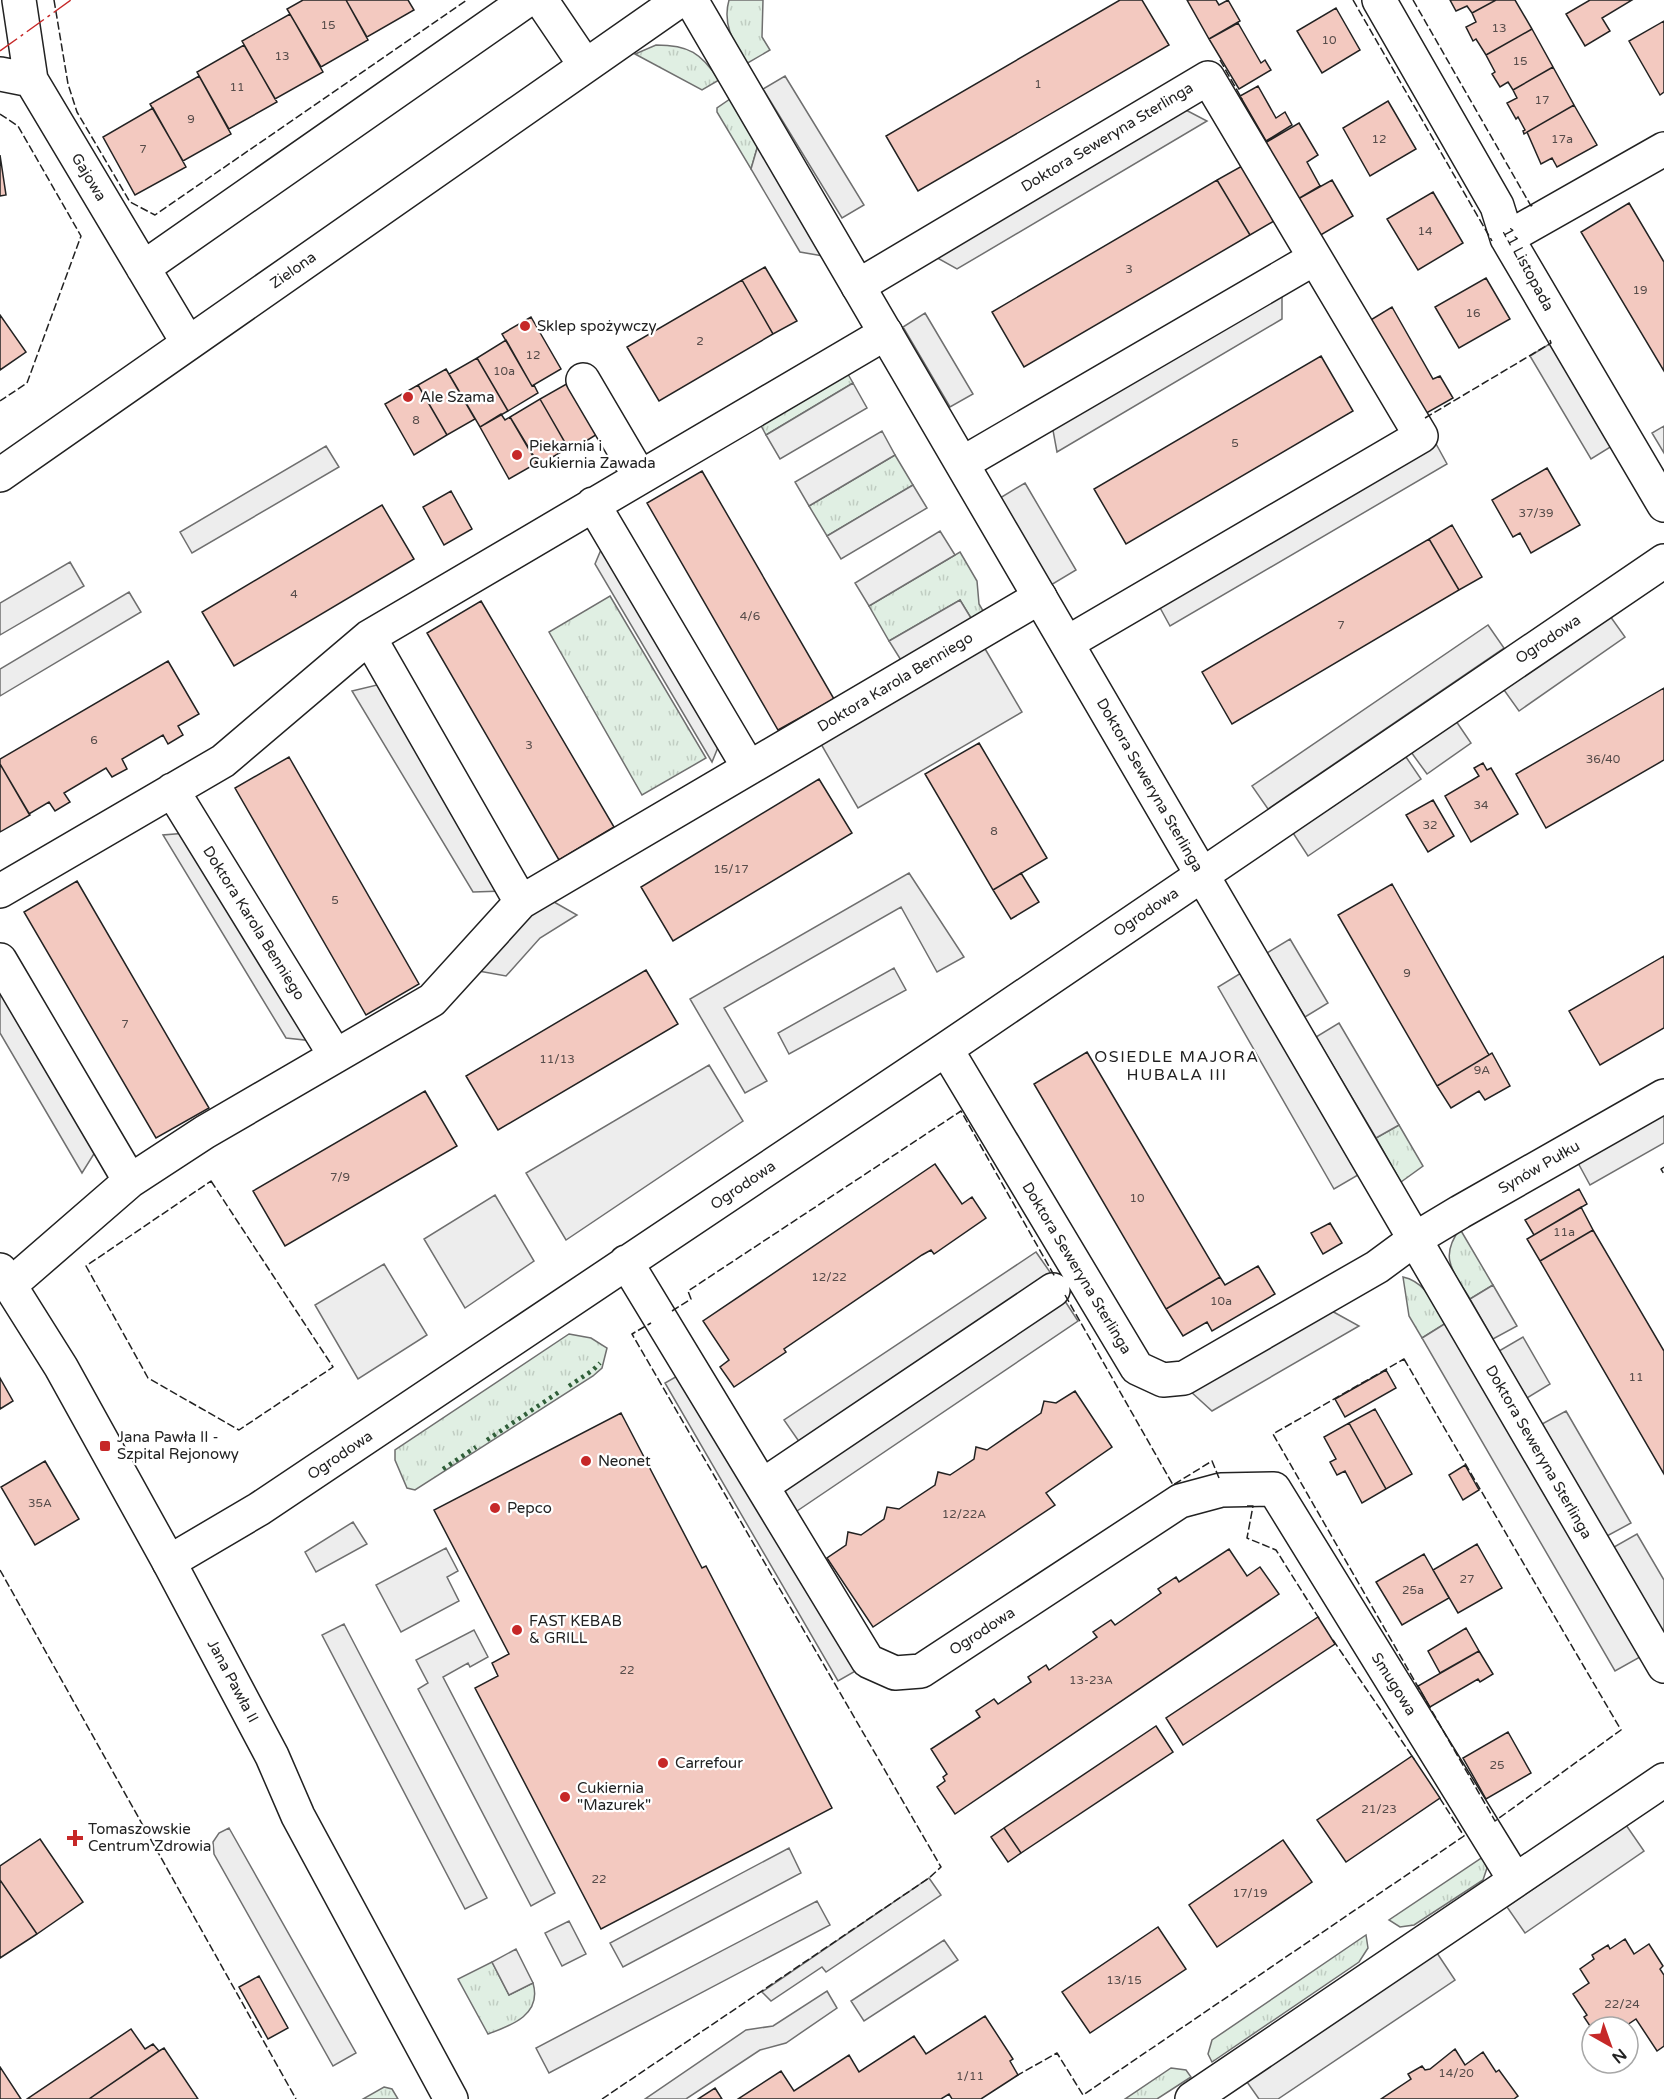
<svg xmlns="http://www.w3.org/2000/svg" width="1664" height="2099" viewBox="0 0 1664 2099" font-family="'Varela Round',sans-serif">
  <style>
    .grass { fill: url(#grass-tufts); stroke: #6f6f6f; stroke-width: 1.5 }
    .parking { fill: #ededed; stroke: #6f6f6f; stroke-width: 1.5 }
    .building { fill: #f3c9c0; stroke: #222; stroke-width: 1.5 }
    .lines { fill: none; stroke-linecap: round; stroke-linejoin: round }
    .minor-casing { stroke: #222; stroke-width: 36 }
    .tertiary-casing { stroke: #222; stroke-width: 36 }
    .minor { stroke: #fff; stroke-width: 33 }
    .tertiary { stroke: #fff; stroke-width: 33 }
    .hedge { stroke: #2f5e38; stroke-width: 4.5; stroke-dasharray: 3 4.5; stroke-linecap: butt }
    .fence { stroke: #222; stroke-width: 1.5; stroke-dasharray: 8 3; stroke-linecap: butt }
    .power { stroke: #c62828; stroke-width: 1.5; stroke-dasharray: 21 4.5 3 4.5; stroke-linecap: butt }
    .poi-dot { fill: #c62828; stroke: #fff; stroke-width: 2 }
    .labels { text-anchor: middle; dominant-baseline: central; stroke-width: 4.5; stroke-linejoin: round; paint-order: stroke }
    .number-label { font-size: 12px; fill: #564c4a }
    .street-label { font-size: 15px; fill: #222; stroke: #fff }
    .poi-label { font-size: 15px; fill: #222; stroke: #fff; text-anchor: start }
    .neighbourhood-label { font-size: 16px; letter-spacing: 1.5px; fill: #222; stroke: #fff }
  </style>
  <defs>
    <pattern id="grass-tufts" width="24" height="20" patternUnits="userSpaceOnUse" patternTransform="scale(1.5)"><rect width="24" height="20" fill="#e0efe3"/><path d="M3 7l-1-3M5 7V3M7 7l1-3M15 17l-1-3M17 17v-4M19 17l1-3" fill="none" stroke="#c0cdc2"/></pattern>
  </defs>
  <rect width="100%" height="100%" fill="#fff"/>
  <!-- grass -->
  <path class="grass" d="M729,0H763L762,37L770,50L746,64C734,43 722,24 729,0Z
    M656,45C689,45 701,53 719,80L702,90L635,54Z
    M730,99L758,145L751,169L717,112V108Z
    M845,369L853,383L766,435L758,420Z
    M895,455L913,485L827,536L809,506Z
    M960,552L977,581L979,604L986,616L974,623L960,600L889,641L869,606Z
    M610,596L706,758L642,795L549,632Z
    M1399,1125L1423,1166L1401,1182L1376,1138Z
    M1460,1229L1493,1285L1470,1299C1454,1272 1438,1258 1460,1229Z
    M1403,1277C1426,1282 1434,1304 1446,1323L1422,1338L1409,1316Z
    M569,1334L591,1338L607,1348L602,1368L593,1376L415,1490L407,1488L395,1460V1450Z
    M1483,1857L1487,1868L1483,1880L1414,1925L1400,1927L1389,1920Z
    M1366,1935L1368,1948L1359,1962L1212,2062L1208,2054L1212,2040Z
    M492,1962L509,1995L533,1983C542,2014 513,2025 488,2034L458,1979Z
    M1171,2068L1186,2070L1191,2077L1157,2099H1125Z
    M384,2087L392,2089L398,2099H363Z"/>
  <!-- parking -->
  <path class="parking" d="M785,76L864,205L842,218L763,89Z
    M1182,108L1207,121L957,269L932,255Z
    M758,145L823,256L800,252L751,169Z
    M1282,293V319L1057,452L1052,425Z
    M925,313L973,394L950,407L903,327Z
    M1551,343L1612,446L1591,459L1530,356Z
    M853,383L867,408L780,459L766,435Z
    M1664,426V453L1652,433Z
    M882,431L895,455L809,506L795,482Z
    M1435,442L1447,464L1170,626L1158,604Z
    M326,446L339,467L192,553L180,532Z
    M1025,483L1076,570L1051,585L1000,498Z
    M913,485L927,508L841,559L827,536Z
    M940,531L955,555L869,606L855,583Z
    M603,545L721,740L712,762L595,564Z
    M70,562L84,586L0,635V603Z
    M129,592L141,612L0,696V669Z
    M960,600L974,623L904,665L889,641Z
    M1610,616L1625,637L1519,711L1504,690Z
    M1488,625L1504,648L1268,809L1252,786Z
    M984,647L1022,712L858,808L821,744Z
    M381,684L503,891L473,892L352,691Z
    M1456,721L1471,743L1427,774L1411,752Z
    M1406,757L1421,779L1308,856L1293,833Z
    M187,833L314,1041L286,1038L163,835Z
    M909,873L964,957L937,972L901,907L724,1008L767,1081L745,1093L690,999Z
    M547,898L577,915L540,938L506,976L473,970Z
    M1290,939L1328,1003L1305,1017L1267,953Z
    M894,968L906,990L789,1054L778,1033Z
    M1241,973L1358,1175L1334,1189L1218,987Z
    M0,982L97,1149L82,1173L0,1033Z
    M1339,1023L1399,1125L1376,1138L1316,1037Z
    M709,1065L743,1121L566,1240L526,1173Z
    M1664,1113V1143L1590,1185L1577,1161Z
    M495,1195L534,1261L465,1308L424,1239Z
    M1036,1252L1052,1275L800,1443L784,1420Z
    M384,1264L427,1335L358,1379L315,1305Z
    M1493,1285L1517,1326L1493,1339L1470,1299Z
    M1063,1298L1078,1321L794,1513L778,1490Z
    M1330,1310L1359,1326L1212,1411L1190,1391Z
    M1446,1323L1640,1657L1615,1671L1422,1338Z
    M1523,1337L1550,1384L1527,1398L1499,1351Z
    M686,1371L859,1669L838,1681L665,1383Z
    M1566,1411L1631,1523L1607,1536L1542,1424Z
    M353,1522L367,1544L316,1572L305,1552Z
    M1637,1534L1664,1580V1634L1614,1547Z
    M446,1548L458,1571L447,1577L459,1601L401,1632L376,1585Z
    M344,1624L487,1898L465,1909L322,1635Z
    M474,1630L488,1657L470,1667L468,1663L443,1677L555,1893L531,1906L418,1689L428,1683L416,1660Z
    M1626,1825L1644,1851L1525,1933L1507,1907Z
    M229,1828L356,2053L333,2066L214,1854L213,1842L219,1833Z
    M789,1848L801,1873L623,1967L610,1943Z
    M929,1878L941,1895L826,1972L822,1967L771,2001L762,1992Z
    M817,1901L830,1925L549,2073L536,2048Z
    M569,1921L586,1954L562,1966L545,1933Z
    M944,1940L958,1960L864,2021L851,2001Z
    M516,1949L533,1983L509,1995L492,1962Z
    M1437,1953L1455,1980L1278,2099H1259L1247,2082Z
    M827,1991L837,2008L786,2043L760,2050L686,2099H645L746,2030L773,2026Z"/>
  <!-- building -->
  <path class="building" d="M303,0H346L368,40L321,67L287,9Z
    M346,0H408L414,10L367,37Z
    M1120,0H1142L1169,45L918,191L886,136Z
    M1187,0H1216L1219,5L1228,0L1240,21L1209,39Z
    M1450,0H1496L1472,13L1467,6L1456,11Z
    M1496,0H1515L1532,29L1486,55L1476,39L1473,41L1466,27L1476,22L1472,13Z
    M1590,0H1632L1602,18L1610,31L1585,46L1566,14Z
    M1336,8L1360,50L1322,73L1297,31Z
    M290,14L323,72L275,99L242,41Z
    M1664,21V92L1660,95L1629,41Z
    M1238,23L1261,63L1265,60L1271,70L1239,89L1209,39Z
    M1532,29L1553,67L1513,90L1508,82L1500,87L1492,74L1495,72L1486,55Z
    M244,45L277,102L229,129L197,72Z
    M1553,67L1574,105L1524,134L1523,131L1525,130L1518,117L1516,119L1507,103L1517,98L1513,90Z
    M199,76L231,134L183,161L150,104Z
    M1258,86L1276,118L1285,112L1292,125L1266,141L1240,96Z
    M1388,101L1416,149L1370,176L1343,128Z
    M1574,105L1597,145L1557,167L1552,158L1541,164L1527,132Z
    M153,108L186,167L135,195L103,137Z
    M1299,123L1318,155L1307,162L1320,186L1298,199L1265,143Z
    M0,155L6,195L0,196Z
    M1242,166L1274,221L1250,235L1217,180Z
    M1217,180L1250,235L1024,367L992,312Z
    M1332,180L1353,216L1319,236L1298,199Z
    M1433,192L1463,243L1418,270L1387,219Z
    M1629,203L1664,262V371L1581,232Z
    M765,267L797,321L773,334L742,280Z
    M1486,278L1510,319L1459,348L1435,307Z
    M742,280L773,334L659,401L627,347Z
    M1392,307L1433,379L1440,376L1453,398L1423,415L1369,321Z
    M0,315L26,352L0,370Z
    M531,317L561,369L532,386L502,334Z
    M506,340L532,386L534,385L538,393L508,411L477,358Z
    M1321,356L1353,411L1126,544L1094,489Z
    M477,358L508,411L480,427L449,374Z
    M446,369L475,419L447,435L418,385Z
    M570,382L599,433L570,451L540,399Z
    M418,385L447,435L414,455L385,404Z
    M540,399L568,448L539,465L510,417Z
    M501,414L505,420L510,417L537,463L509,479L480,427Z
    M1547,468L1580,525L1531,553L1520,533L1513,537L1492,500Z
    M702,471L834,699L778,730L647,503Z
    M451,491L472,529L444,545L423,507Z
    M382,505L414,559L234,666L202,612Z
    M1452,525L1482,577L1459,590L1429,539Z
    M1429,539L1459,590L1232,724L1202,672Z
    M481,601L614,827L559,860L427,633Z
    M168,661L199,714L178,726L183,735L168,744L163,735L122,759L127,769L112,777L106,768L64,793L70,802L55,811L49,802L29,814L0,764V759Z
    M1664,688V760L1546,828L1516,774Z
    M979,743L1047,858L993,890L925,774Z
    M289,757L419,984L366,1015L235,788Z
    M1483,763L1487,770L1491,768L1518,814L1471,842L1445,796L1479,776L1474,768Z
    M0,764L30,815L0,832Z
    M819,779L852,833L673,941L641,887Z
    M1433,800L1454,836L1428,852L1406,815Z
    M1021,873L1039,902L1011,919L993,890Z
    M77,881L209,1108L156,1138L24,912Z
    M1392,884L1489,1055L1437,1086L1338,915Z
    M1664,956V1028L1600,1065L1569,1011Z
    M646,970L678,1024L498,1130L466,1076Z
    M1087,1052L1220,1277L1166,1309L1034,1084Z
    M1492,1053L1510,1086L1485,1100L1479,1091L1451,1108L1437,1086Z
    M425,1091L457,1146L285,1246L253,1191Z
    M935,1164L962,1204L972,1197L986,1218L934,1254L931,1250L922,1255L784,1349L786,1352L734,1387L720,1367L729,1360L703,1321Z
    M1579,1189L1587,1204L1534,1235L1525,1220Z
    M1581,1207L1593,1230L1540,1261L1527,1239Z
    M1330,1223L1342,1243L1323,1254L1311,1233Z
    M1593,1230L1664,1351V1474L1540,1261Z
    M1258,1266L1275,1294L1212,1331L1207,1322L1183,1336L1166,1309L1220,1277L1225,1285Z
    M1386,1370L1396,1388L1345,1417L1335,1399Z
    M0,1378L13,1401L0,1409Z
    M1075,1391L1112,1447L1046,1493L1055,1505L873,1627L827,1558L846,1545L848,1532L861,1535L884,1519L887,1507L899,1509L935,1485L938,1472L950,1475L974,1459L976,1447L987,1450L1041,1413L1044,1401L1056,1403Z
    M1375,1409L1412,1474L1386,1489L1349,1423Z
    M621,1413L702,1568L706,1566L832,1808L601,1929L475,1688L498,1676L492,1663L509,1654L434,1510Z
    M1349,1423L1386,1489L1362,1503L1345,1471L1337,1475L1330,1462L1336,1459L1324,1437Z
    M45,1461L79,1519L35,1545L1,1487Z
    M1465,1465L1479,1490L1463,1500L1449,1475Z
    M1477,1544L1502,1588L1458,1613L1433,1570Z
    M1229,1549L1247,1576L1260,1567L1279,1594L955,1814L937,1787L945,1781L943,1777L947,1774L931,1749L980,1717L976,1711L994,1699L998,1704L1031,1682L1028,1677L1046,1665L1049,1670L1097,1637L1093,1632L1111,1620L1115,1625L1161,1593L1158,1589L1176,1577L1179,1582Z
    M1424,1554L1449,1598L1402,1625L1376,1582Z
    M1318,1617L1335,1644L1183,1745L1166,1718Z
    M1466,1628L1479,1651L1440,1673L1428,1651Z
    M1479,1651L1493,1674L1480,1682L1478,1679L1430,1707L1418,1686Z
    M1156,1726L1173,1752L1021,1853L1004,1828Z
    M1508,1732L1531,1773L1486,1799L1463,1758Z
    M1412,1756L1440,1798L1346,1862L1317,1820Z
    M1004,1828L1021,1853L1008,1862L991,1837Z
    M40,1839L83,1902L37,1934L0,1880V1866Z
    M1283,1840L1312,1882L1217,1947L1189,1905Z
    M0,1880L37,1934L0,1958Z
    M1158,1927L1186,1969L1090,2033L1062,1992Z
    M1625,1939L1634,1954L1649,1944L1663,1966L1660,1969L1664,1975V2046L1657,2051L1636,2019L1624,2027H1592V2029L1584,2017L1587,2015L1573,1994L1589,1983L1580,1969L1594,1959L1592,1955L1608,1945L1610,1949Z
    M259,1976L288,2028L268,2039L239,1987Z
    M985,2016L1013,2059L1010,2061L1018,2075L981,2099H952L949,2094L941,2099H738L781,2071L794,2091L849,2055L859,2072L914,2036L926,2054Z
    M131,2029L145,2049L153,2044L159,2051L89,2099H27Z
    M164,2048L198,2099H89L159,2051Z
    M1455,2049L1465,2065L1483,2052L1496,2072L1499,2070L1518,2096L1514,2099H1381L1411,2079L1408,2074L1422,2066L1425,2070L1430,2069Z
    M0,2067L21,2099H0Z
    M715,2088L722,2099H698Z"/>
  <g class="lines">
    <!-- minor casing -->
    <g class="minor-casing">
      <path id="minor" d="M19,0L31,80L188,343
        M541,0L585,65
        M1379,0L1497,206L1507,238L1664,505
        M0,74L31,80
        M1507,238L1664,149
        M143,268L527,0
        M858,286L1208,78L1421,436L1067,643
        M583,380L640,477
        M963,463L1315,258
        M593,504L749,768
        M369,637L521,902
        M172,790L335,1055
        M0,891L223,761L369,637L886,333
        M0,960L130,1181
        M946,1049L1137,1368L1163,1380L1184,1378L1377,1267L1415,1239L1460,1212L1664,1096
        M626,1262L868,1661L895,1673L921,1671L1180,1501L1221,1490L1274,1489L1515,1880
        M9,1286L130,1181L205,1132L432,1000L521,902L1040,597
        M762,1486L1053,1290
        M169,1562L259,1509L946,1049L1664,561
        M1192,2099L1664,1780"/>
    </g>
    <!-- tertiary casing -->
    <g class="tertiary-casing">
      <path id="tertiary" d="M691,0L1664,1666
        M0,475L680,0
        M0,1270L61,1367L169,1562L272,1756L298,1816L451,2099"/>
    </g>
    <!-- minor -->
    <use href="#minor" class="minor"/>
    <!-- tertiary -->
    <use href="#tertiary" class="tertiary"/>
    <!-- hedge -->
    <path class="hedge" d="M569,1386L593,1370L600,1363
      M487,1440L559,1392
      M443,1469L476,1447"/>
    <!-- fence -->
    <path class="fence" d="M54,0L68,84L77,112L130,202L155,215L467,0
      M1353,0L1492,241
      M1413,0L1531,206L1534,204
      M1220,60L1242,99
      M0,114L18,126L81,236L27,383L0,401
      M1425,418L1551,343L1550,340
      M1664,1167L1661,1169L1664,1174
      M211,1181L333,1367L239,1430L148,1378L86,1266Z
      M1065,1295L1173,1485L1212,1461L1219,1478
      M672,1311L691,1299L688,1291L961,1111L1055,1277
      M1404,1359L1621,1730L1495,1821L1273,1434Z
      M1247,1506H1253L1247,1538L1276,1550L1320,1620
      M0,1570L296,2099
      M1333,1640L1414,1759
      M1016,2076L1057,2053L1083,2095L1464,1836L1439,1797
      M602,2099L929,1878L941,1867L632,1334L651,1323"/>
    <!-- power -->
    <path class="power" d="M0,51L71,0"/>
  </g>
  <!-- markers -->
  <g class="poi-dot">
    <circle cx="525" cy="326" r="6"/>
    <circle cx="408" cy="397" r="6"/>
    <circle cx="517" cy="455" r="6"/>
    <rect x="99" y="1440" width="12" height="12" rx="3"/>
    <circle cx="586" cy="1461" r="6"/>
    <circle cx="495" cy="1508" r="6"/>
    <circle cx="517" cy="1630" r="6"/>
    <circle cx="663" cy="1763" r="6"/>
    <circle cx="565" cy="1797" r="6"/>
    <path d="M72 1829h6v6h6v6h-6v6h-6v-6h-6v-6h6z"/>
  </g>
  <g class="labels">
    <!-- number labels -->
    <g class="number-label">
      <text x="328" y="25">15</text>
      <text x="1499" y="28">13</text>
      <text x="1329" y="40">10</text>
      <text x="282" y="56">13</text>
      <text x="1520" y="61">15</text>
      <text x="1038" y="84">1</text>
      <text x="237" y="87">11</text>
      <text x="1542" y="100">17</text>
      <text x="191" y="119">9</text>
      <text x="1379" y="139">12</text>
      <text x="1562" y="139">17a</text>
      <text x="143" y="149">7</text>
      <text x="1425" y="231">14</text>
      <text x="1129" y="269">3</text>
      <text x="1640" y="290">19</text>
      <text x="1473" y="313">16</text>
      <text x="700" y="341">2</text>
      <text x="533" y="355">12</text>
      <text x="504" y="371">10a</text>
      <text x="416" y="420">8</text>
      <text x="1235" y="443">5</text>
      <text x="1536" y="513">37/39</text>
      <text x="294" y="594">4</text>
      <text x="750" y="616">4/6</text>
      <text x="1341" y="625">7</text>
      <text x="94" y="740">6</text>
      <text x="529" y="745">3</text>
      <text x="1603" y="759">36/40</text>
      <text x="1481" y="805">34</text>
      <text x="1430" y="825">32</text>
      <text x="994" y="831">8</text>
      <text x="731" y="869">15/17</text>
      <text x="335" y="900">5</text>
      <text x="1407" y="973">9</text>
      <text x="125" y="1024">7</text>
      <text x="557" y="1059">11/13</text>
      <text x="1482" y="1070">9A</text>
      <text x="340" y="1177">7/9</text>
      <text x="1137" y="1198">10</text>
      <text x="1564" y="1232">11a</text>
      <text x="829" y="1277">12/22</text>
      <text x="1221" y="1301">10a</text>
      <text x="1636" y="1377">11</text>
      <text x="40" y="1503">35A</text>
      <text x="964" y="1514">12/22A</text>
      <text x="1467" y="1579">27</text>
      <text x="1413" y="1590">25a</text>
      <text x="627" y="1670">22</text>
      <text x="1091" y="1680">13-23A</text>
      <text x="1497" y="1765">25</text>
      <text x="1379" y="1809">21/23</text>
      <text x="599" y="1879">22</text>
      <text x="1250" y="1893">17/19</text>
      <text x="1124" y="1980">13/15</text>
      <text x="1622" y="2004">22/24</text>
      <text x="1456" y="2073">14/20</text>
      <text x="970" y="2076">1/11</text>
    </g>
    <!-- street labels -->
    <g class="street-label">
      <text transform="translate(1107 137) rotate(-31)">Doktora Seweryna Sterlinga</text>
      <text transform="translate(89 177) rotate(59)">Gajowa</text>
      <text transform="translate(1528 269) rotate(62)">11 Listopada</text>
      <text transform="translate(293 270) rotate(-35)">Zielona</text>
      <text transform="translate(1548 639) rotate(-34)">Ogrodowa</text>
      <text transform="translate(895 682) rotate(-31)">Doktora Karola Benniego</text>
      <text transform="translate(1150 785) rotate(60)">Doktora Seweryna Sterlinga</text>
      <text transform="translate(1146 912) rotate(-34)">Ogrodowa</text>
      <text transform="translate(254 923) rotate(58)">Doktora Karola Benniego</text>
      <text transform="translate(1539 1167) rotate(-30)">Synów Pułku</text>
      <text transform="translate(743 1185) rotate(-34)">Ogrodowa</text>
      <text transform="translate(1077 1268) rotate(59)">Doktora Seweryna Sterlinga</text>
      <text transform="translate(1539 1452) rotate(60)">Doktora Seweryna Sterlinga</text>
      <text transform="translate(340 1455) rotate(-34)">Ogrodowa</text>
      <text transform="translate(982 1631) rotate(-33)">Ogrodowa</text>
      <text transform="translate(233 1681) rotate(62)">Jana Pawła II</text>
      <text transform="translate(1394 1684) rotate(58)">Smugowa</text>
    </g>
    <!-- poi labels -->
    <g class="poi-label">
      <text x="537" y="326">Sklep spożywczy</text>
      <text x="420" y="397">Ale Szama</text>
      <text x="529" y="446">Piekarnia i<tspan x="529" dy="17">Cukiernia Zawada</tspan></text>
      <text x="117" y="1437">Jana Pawła II -<tspan x="117" dy="17">Szpital Rejonowy</tspan></text>
      <text x="598" y="1461">Neonet</text>
      <text x="507" y="1508">Pepco</text>
      <text x="529" y="1621">FAST KEBAB<tspan x="529" dy="17">&amp; GRILL</tspan></text>
      <text x="675" y="1763">Carrefour</text>
      <text x="577" y="1788">Cukiernia<tspan x="577" dy="17">"Mazurek"</tspan></text>
      <text x="88" y="1829">Tomaszowskie<tspan x="88" dy="17">Centrum Zdrowia</tspan></text>
    </g>
    <!-- neighbourhood labels -->
    <g class="neighbourhood-label">
      <text x="1177" y="1057">OSIEDLE MAJORA<tspan x="1177" dy="18">HUBALA III</tspan></text>
    </g>
  </g>
  <!-- north arrow -->
  <g transform="translate(1610 2045) rotate(140)"><circle r="28" fill="#ffffff" stroke="#a7a7a7" stroke-width="1.5"/>
  <path d="M0-4.5L10 22L0 15L-10 22Z" fill="#c62828"/>
  <text y="-9" font-size="16" font-weight="bold" text-anchor="middle" fill="#222222">N</text>
  </g>
</svg>
